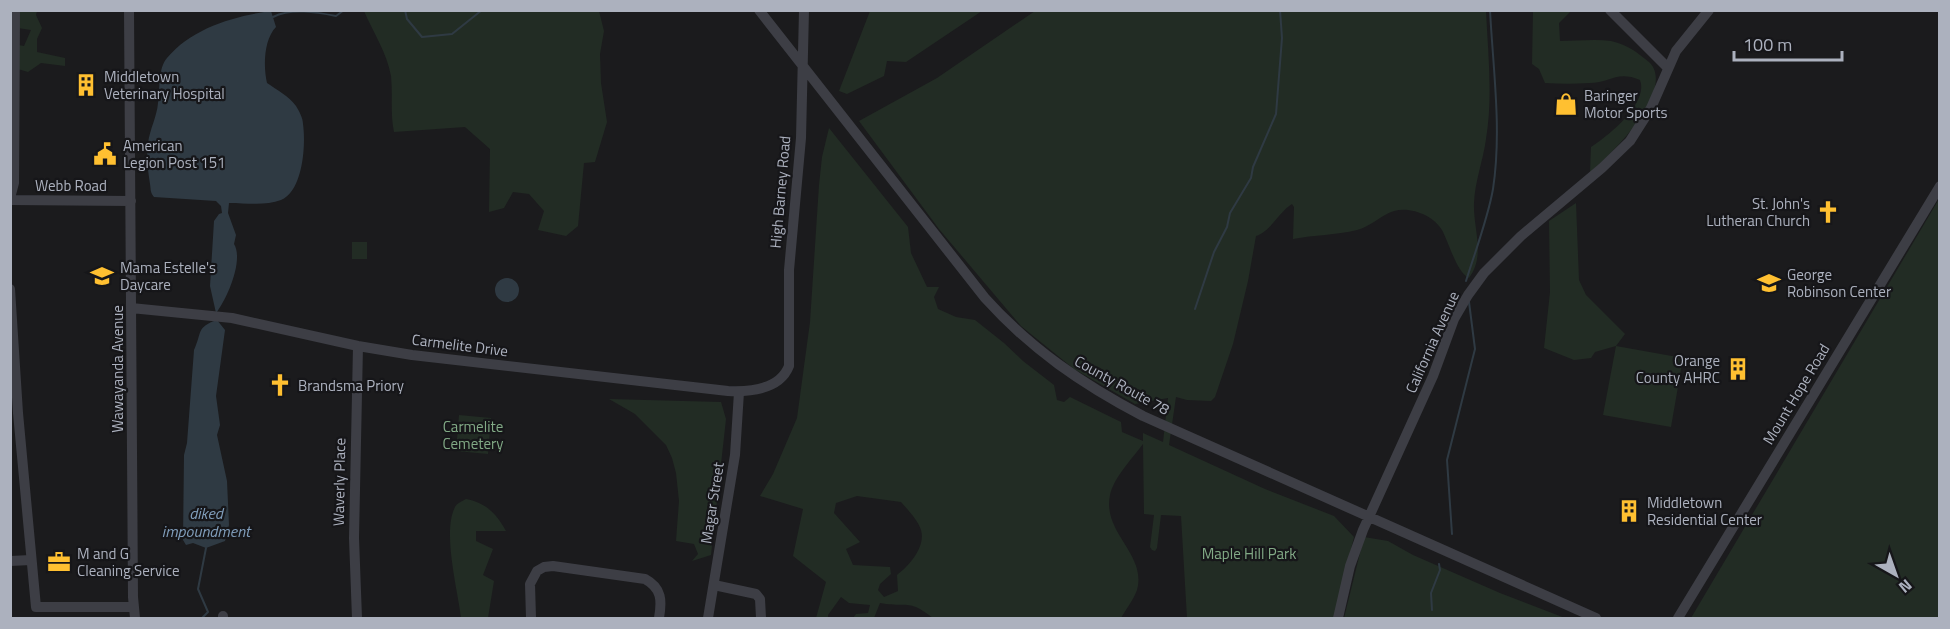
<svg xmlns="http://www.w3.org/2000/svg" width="1950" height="629" viewBox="0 0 1950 629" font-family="'Titillium Web',sans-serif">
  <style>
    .green { fill: #222c24; fill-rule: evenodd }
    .water { fill: #2f3a43 }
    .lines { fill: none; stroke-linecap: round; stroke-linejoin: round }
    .stream { stroke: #2f3a43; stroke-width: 2 }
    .minor { stroke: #3d3e45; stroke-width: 10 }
    .labels { text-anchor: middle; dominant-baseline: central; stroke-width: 4.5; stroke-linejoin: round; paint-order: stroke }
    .poi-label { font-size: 15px; fill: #acb1be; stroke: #161619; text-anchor: start }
    .street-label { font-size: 15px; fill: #acb1be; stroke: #161619 }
    .park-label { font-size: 15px; fill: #82aa86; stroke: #161619 }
    .water-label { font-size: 16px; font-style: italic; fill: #819ebb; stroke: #161619 }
  </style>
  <rect width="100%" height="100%" fill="#1b1b1d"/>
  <!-- green -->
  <path class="green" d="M11,11H37L36,15L42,28L37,39V52L65,58V66L41,63L28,72L11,67L13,44L24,46L31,30L11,27Z
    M364,11H599L604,31L600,54L601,83L607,122L595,162L584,163L578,226L566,236L538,230L544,211L529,194L513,192L504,208L489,212L490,149L465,127L394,132C390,113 393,94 391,76C387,53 373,32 364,11Z
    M870,11V10L982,11L906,62L887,61L884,76L847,94L839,91Z
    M1035,11H1486C1488,53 1493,97 1486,139C1483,161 1475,181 1474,203C1473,229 1486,255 1469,278C1457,273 1449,243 1442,230C1434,216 1411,206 1394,211C1381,215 1370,227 1357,230C1336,235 1314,235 1293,239L1294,207L1292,204C1278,213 1271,231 1256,236L1248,281L1233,344L1215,397L1211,401L1187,400L1176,397L1169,445L1265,489L1334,516L1354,537L1334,618H1187L1181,516L1161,515L1157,548L1155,551L1152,550L1150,547L1154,515L1144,514L1143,444C1132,459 1114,477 1110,495C1102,533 1147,554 1137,590C1133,601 1126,609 1121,618H933C908,598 907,608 880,603L874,618H853L856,614L868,613L870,605L849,603L841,597L828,615V618H816L826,582L793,556L803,509L760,496L773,474L797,418L810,322L819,185L822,157L829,128L908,227L911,253L927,287H939L934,297L938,309L956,317L975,320L1004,343L1023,361L1054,385L1057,400L1064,402L1070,397L1121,422L1122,432L1143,441V433L1163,442L1168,398L1135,404L1074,369L1021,326L939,229L859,121L937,78ZM857,496L901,502C907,509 918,520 921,530C926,547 909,566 897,575L898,591L884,597L878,590L880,584L891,574L890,567L853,565L846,549L860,542L834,513L836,503Z
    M1533,11H1571L1559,23L1560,41C1577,41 1595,39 1611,41C1621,43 1633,49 1640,55C1646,60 1653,63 1655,72C1663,104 1611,154 1590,173L1591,147C1608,136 1649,103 1640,80C1617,70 1610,83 1589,83C1575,84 1560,84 1545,83L1539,69L1532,64Z
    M1939,199V618H1691Z
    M1576,203L1579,280L1586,295L1625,334L1616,346L1683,358L1671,427L1603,415L1616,346L1595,352L1591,358L1574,360L1544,348L1550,292L1549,221Z
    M352,242H367V259H352Z
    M609,399L721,402L726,419L711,555L692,561L698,554L694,544L676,541L679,501L676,473L672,458L666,445L635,414Z
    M459,415L491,418L488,454L456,451Z
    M466,499C486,503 496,513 506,531H476V541L493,549L483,575L494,581L488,618H461C458,591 442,532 455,507C457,503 461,502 466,499Z
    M1364,537L1388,541L1413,555L1500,593L1565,618H1344Z"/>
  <!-- water -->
  <path class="water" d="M271,11L276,27C264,39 263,66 267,83C277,90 289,96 296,106C299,111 303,118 303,124C306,145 303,191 281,200C266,206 246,203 229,203L228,213L236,235L234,244C244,260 227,299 216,313L210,286L214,221L219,214L222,213L221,206L216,201L154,197C150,192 151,190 150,184C148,171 146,157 148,143C150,129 157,116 158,103C160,89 158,68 167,58C192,28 234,16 271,11Z
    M495 290a12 12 0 1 1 24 0a12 12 0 1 1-24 0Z
    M217,320L225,330L216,396L220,425L217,435L227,481L229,525L225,541L206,548L193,543L186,545L183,540L184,455L187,443L194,350C202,333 196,327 217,320Z"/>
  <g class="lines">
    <!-- stream -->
    <path class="stream" d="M405,10L407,19L422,37L452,34L482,10
      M273,17C291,8 316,12 336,16L344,10
      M1466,281C1475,252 1488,218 1493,189C1502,130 1493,69 1490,10
      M1195,309L1214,252L1227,227L1230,213L1251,178L1253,167L1276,114L1282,38L1280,10
      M1452,534L1447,460L1475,349L1469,302
      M1432,610L1431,593L1440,570L1439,564
      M202,618L208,612L198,589L206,548"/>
    <!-- minor -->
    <path class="minor" d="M129,10L133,597L135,618
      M759,10L985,298C1031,349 1082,384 1143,416L1596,618
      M1610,10L1667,67
      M10,198L14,183L15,10
      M10,200L131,201
      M10,289L18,413L36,607H133
      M131,308L232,318L358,346L412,355L728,391C750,392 780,389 789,366V270L801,138L804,10
      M10,561L31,560
      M714,585L756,594L760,599L761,618
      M223,618V616
      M357,618L354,538L358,346
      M531,618L530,584L537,571L544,567L553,566L645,579C662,588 662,601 659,618
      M708,618L735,455L739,392
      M1338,618L1350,566L1363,530L1433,376L1454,319L1468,295L1484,273L1521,236L1602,168L1630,141L1651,108L1676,51L1709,10
      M1678,618L1940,186"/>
  </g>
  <!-- icons -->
  <defs>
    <g id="building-bare" transform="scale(1.8)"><path d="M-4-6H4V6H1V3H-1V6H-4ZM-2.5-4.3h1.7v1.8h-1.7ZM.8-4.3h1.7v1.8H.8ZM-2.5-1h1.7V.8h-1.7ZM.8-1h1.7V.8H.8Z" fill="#ffc031" stroke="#161619" stroke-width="2.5" paint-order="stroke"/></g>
    <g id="shop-bare" transform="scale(1.8)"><path d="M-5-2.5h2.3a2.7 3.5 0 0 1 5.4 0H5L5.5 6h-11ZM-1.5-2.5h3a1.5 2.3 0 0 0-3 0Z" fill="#ffc031" stroke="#161619" stroke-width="2.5" paint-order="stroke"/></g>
    <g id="civic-bare" transform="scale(1.8)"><path d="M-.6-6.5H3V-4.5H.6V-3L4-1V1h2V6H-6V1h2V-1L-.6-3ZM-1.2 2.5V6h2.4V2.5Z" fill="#ffc031" stroke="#161619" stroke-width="2.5" paint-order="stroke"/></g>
    <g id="church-bare" transform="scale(1.8)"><path d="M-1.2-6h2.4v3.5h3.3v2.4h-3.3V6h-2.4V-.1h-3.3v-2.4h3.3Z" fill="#ffc031" stroke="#161619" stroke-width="2.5" paint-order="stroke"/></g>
    <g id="school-bare" transform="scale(1.8)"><path d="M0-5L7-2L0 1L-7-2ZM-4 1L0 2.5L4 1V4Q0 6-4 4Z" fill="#ffc031" stroke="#161619" stroke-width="2.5" paint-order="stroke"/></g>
    <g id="office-bare" transform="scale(1.8)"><path d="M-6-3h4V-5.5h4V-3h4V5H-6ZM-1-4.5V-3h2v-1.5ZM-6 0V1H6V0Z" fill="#ffc031" stroke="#161619" stroke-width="2.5" paint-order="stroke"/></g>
  </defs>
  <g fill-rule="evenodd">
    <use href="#building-bare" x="86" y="85"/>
    <use href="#shop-bare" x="1566" y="104"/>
    <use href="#civic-bare" x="105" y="154"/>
    <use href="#church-bare" x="1828" y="212"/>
    <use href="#school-bare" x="102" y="276"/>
    <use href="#school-bare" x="1769" y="283"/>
    <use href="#building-bare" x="1738" y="369"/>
    <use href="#church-bare" x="280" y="385"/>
    <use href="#building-bare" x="1629" y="511"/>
    <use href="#office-bare" x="59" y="562"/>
  </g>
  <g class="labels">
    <!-- poi labels -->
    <g class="poi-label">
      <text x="104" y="76">Middletown<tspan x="104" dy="17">Veterinary Hospital</tspan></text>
      <text x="1584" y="95">Baringer<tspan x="1584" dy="17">Motor Sports</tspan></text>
      <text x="123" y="145">American<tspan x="123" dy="17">Legion Post 151</tspan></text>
      <text x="1810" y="203" text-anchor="end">St. John's<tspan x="1810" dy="17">Lutheran Church</tspan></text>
      <text x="120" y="267">Mama Estelle's<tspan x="120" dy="17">Daycare</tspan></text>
      <text x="1787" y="274">George<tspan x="1787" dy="17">Robinson Center</tspan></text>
      <text x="1720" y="360" text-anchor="end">Orange<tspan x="1720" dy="17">County AHRC</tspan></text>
      <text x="298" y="385">Brandsma Priory</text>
      <text x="1647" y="502">Middletown<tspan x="1647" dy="17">Residential Center</tspan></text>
      <text x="77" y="553">M and G<tspan x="77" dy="17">Cleaning Service</tspan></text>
    </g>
    <!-- street labels -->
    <g class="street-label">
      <text x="71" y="185">Webb Road</text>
      <text transform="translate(780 192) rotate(-85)">High Barney Road</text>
      <text transform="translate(1432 342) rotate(-66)">California Avenue</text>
      <text transform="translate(460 345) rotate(7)">Carmelite Drive</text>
      <text transform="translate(117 369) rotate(-90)">Wawayanda Avenue</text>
      <text transform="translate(1122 385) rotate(29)">County Route 78</text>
      <text transform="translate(1796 394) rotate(-59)">Mount Hope Road</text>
      <text transform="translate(339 482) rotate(-89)">Waverly Place</text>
      <text transform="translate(712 503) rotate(-81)">Magar Street</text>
    </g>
    <!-- park labels -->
    <g class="park-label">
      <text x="473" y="426">Carmelite<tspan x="473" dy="17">Cemetery</tspan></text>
      <text x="1249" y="553">Maple Hill Park</text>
    </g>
    <!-- water labels -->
    <g class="water-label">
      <text x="206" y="513">diked<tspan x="206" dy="18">impoundment</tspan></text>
    </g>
  </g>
  <!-- border -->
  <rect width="1950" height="629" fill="none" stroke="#acb1be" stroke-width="24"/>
  <!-- north arrow -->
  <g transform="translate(1896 575) rotate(140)" stroke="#161619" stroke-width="4.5" paint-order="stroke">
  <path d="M0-4.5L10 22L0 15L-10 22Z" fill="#acb1be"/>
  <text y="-9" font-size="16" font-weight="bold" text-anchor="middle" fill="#acb1be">N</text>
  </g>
  <!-- scale -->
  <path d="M1734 51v9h108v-9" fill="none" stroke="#acb1be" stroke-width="3"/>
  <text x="1743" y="51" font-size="18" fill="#acb1be" stroke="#161619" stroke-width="4.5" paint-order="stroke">100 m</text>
</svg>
